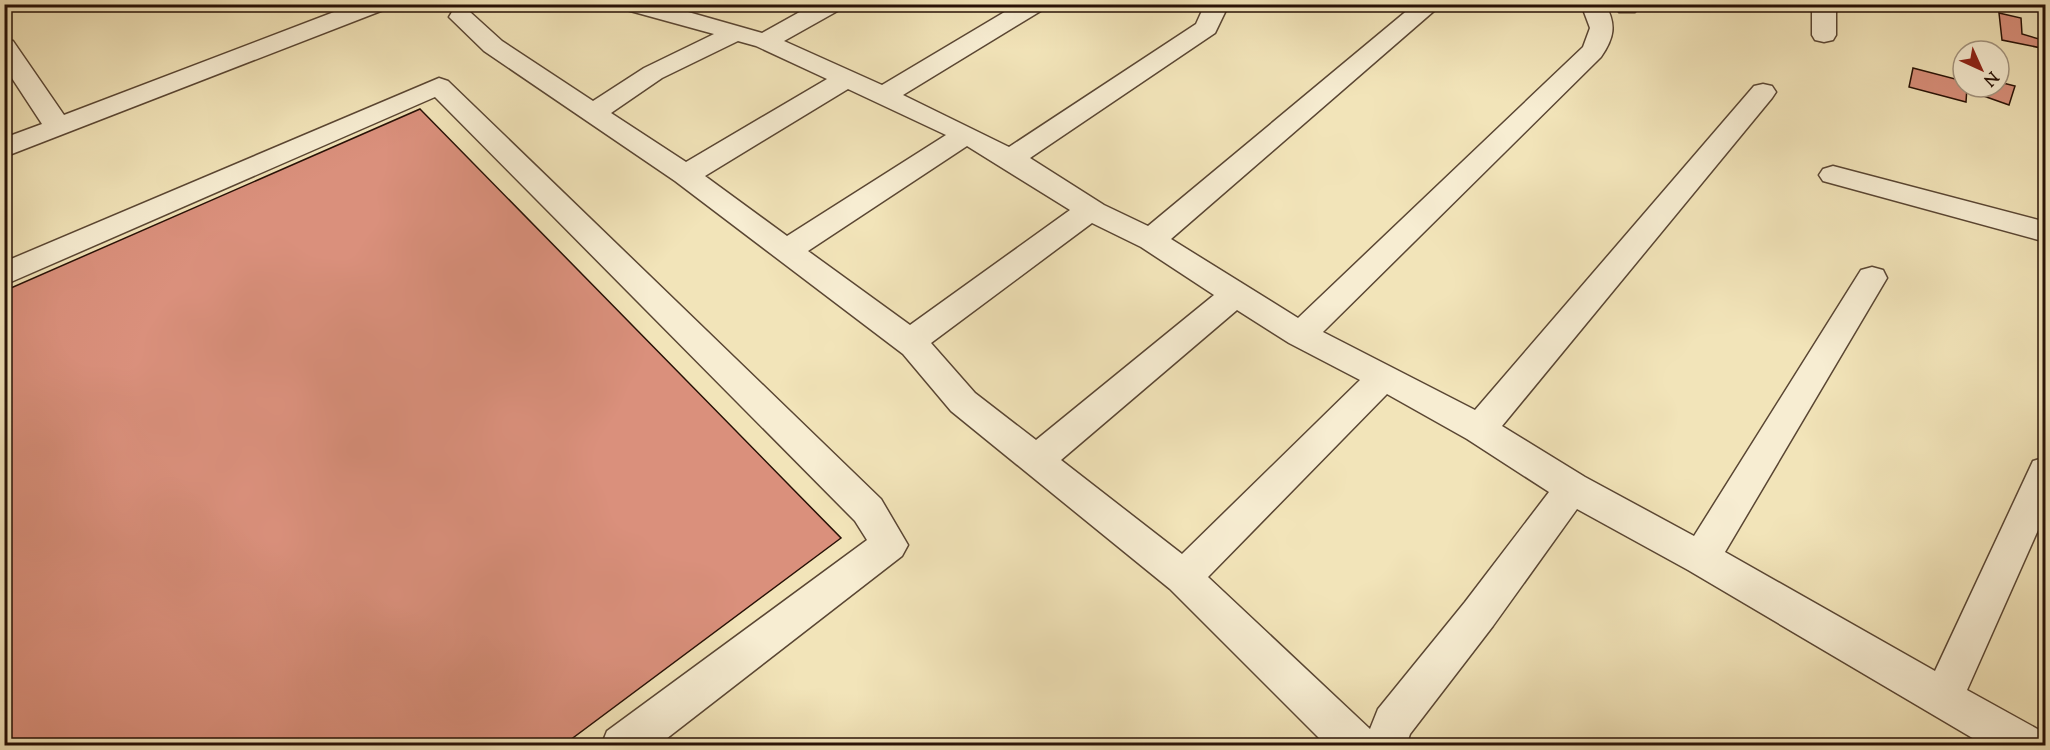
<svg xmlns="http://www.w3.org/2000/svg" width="2050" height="750" viewBox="0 0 2050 750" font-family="'Sorts Mill Goudy',serif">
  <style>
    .building { fill: #da907c; stroke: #271106; stroke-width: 1.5 }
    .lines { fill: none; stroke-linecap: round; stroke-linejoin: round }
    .minor-casing { stroke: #5a4633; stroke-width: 3 }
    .minor { fill: #f7edd2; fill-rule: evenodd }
  </style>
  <rect width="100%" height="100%" fill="#f2e4b9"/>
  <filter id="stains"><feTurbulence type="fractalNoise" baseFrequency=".00333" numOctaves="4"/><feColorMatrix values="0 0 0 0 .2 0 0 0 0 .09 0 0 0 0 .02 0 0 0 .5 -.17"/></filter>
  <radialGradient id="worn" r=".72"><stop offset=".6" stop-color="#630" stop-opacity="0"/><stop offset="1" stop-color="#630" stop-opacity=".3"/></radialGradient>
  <!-- building -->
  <path class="building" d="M1999,13L2021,18L2022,34L2046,41V49L2002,40Z
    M1913,68L1963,81V87H1967L1966,102L1909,87Z
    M1999,82L2015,86L2009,105L1978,94L1981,87H1999Z
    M420,109L841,538L562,746H4V291Z"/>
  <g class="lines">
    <!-- minor casing -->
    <g class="minor-casing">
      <path id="minor" d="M355,4H390L386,9L4,157V138L42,124L4,66V39L13,41L64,115Z
        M619,4H660L762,33L814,4H845L841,9L784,41L882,85L1018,4H1048L1044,9L903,95L1009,147L1196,24L1205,4H1229L1215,33L1030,158L1104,205L1148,226L1415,4H1442L1171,239L1298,318L1583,47L1590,28L1581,4H1605C1617,25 1614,38 1601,57L1323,332L1475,410L1754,86L1763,84L1772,86L1776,92L1772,98L1502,426L1585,477L1694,536L1861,270L1872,267L1883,270L1887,278L1725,552L1935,671L2033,461L2046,457V512L1967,690L2041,731L2046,746H1986L1688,570L1577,509L1493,626L1410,734L1406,746H1327L1170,589L951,411L903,354L675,181L484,51L449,17L452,12L461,10L470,12L502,41L593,101L644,68L714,34L623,9ZM738,41L756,46L827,79L686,162L611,113L662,78ZM848,89L946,135L787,236L705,176ZM967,146L1070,210L910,325L808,251ZM1092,223L1141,247L1214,295L1036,440L975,393L931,343ZM1237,310L1289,343L1360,380L1182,554L1061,460ZM1387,394L1467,439L1549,492L1465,602L1378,709L1370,729L1208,577Z
        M1616,4H1640L1635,12H1619Z
        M1812,4H1836V35L1833,40L1824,42L1815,40L1812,35Z
        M439,78L448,81L881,499L908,545L902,556L657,746H601L607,731L867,540L855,521L435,97L4,285V262Z
        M1833,166L2046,222V242L1823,181L1819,175L1823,169Z"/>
    </g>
    <!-- minor -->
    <use href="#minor" class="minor"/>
  </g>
  <!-- margin -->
  <rect width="2050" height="750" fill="none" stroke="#f2e4b9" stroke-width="24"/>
  <rect x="6" y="6" width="2038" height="738" fill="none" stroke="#271106" stroke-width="3"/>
  <rect x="12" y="12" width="2026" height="726" fill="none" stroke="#271106" stroke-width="1.5"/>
  <!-- north arrow -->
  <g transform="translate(1981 69) rotate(135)"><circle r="28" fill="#f7edd2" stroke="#a49580" stroke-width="1.5"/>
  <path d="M0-4.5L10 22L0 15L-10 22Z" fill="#8f2418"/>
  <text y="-9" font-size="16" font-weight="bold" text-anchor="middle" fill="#271106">N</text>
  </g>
  <rect width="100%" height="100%" filter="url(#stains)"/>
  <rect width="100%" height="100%" fill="url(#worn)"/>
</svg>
